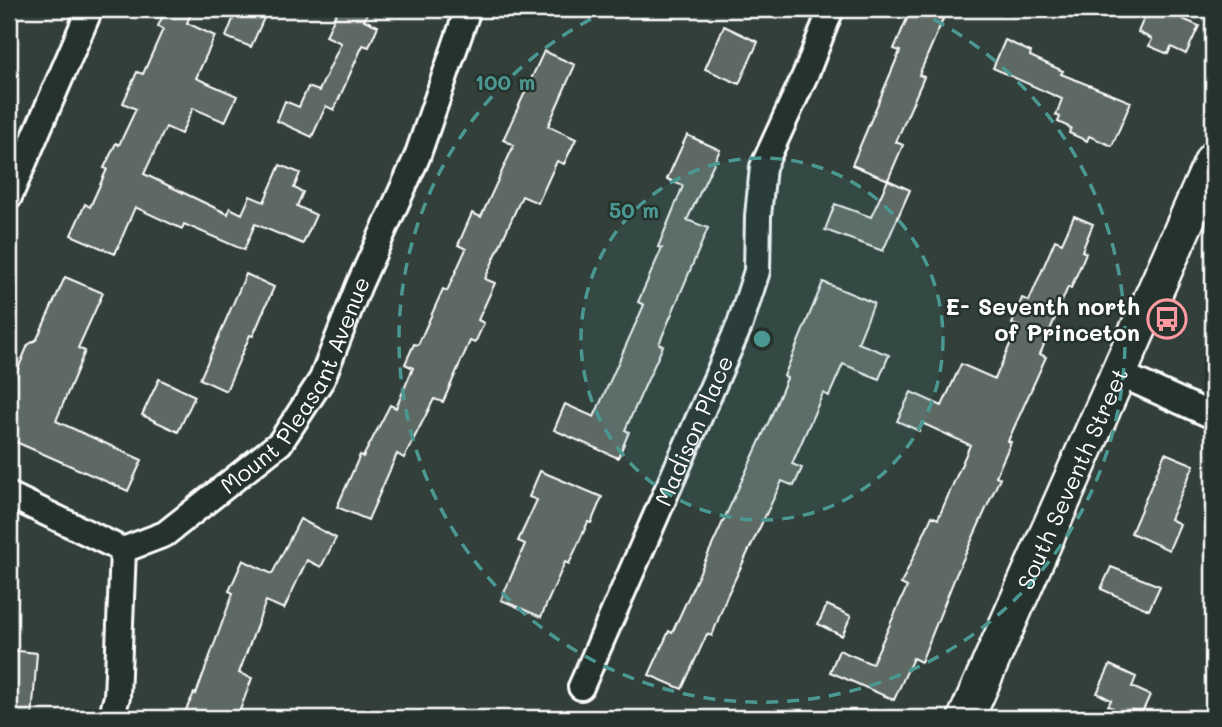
<svg xmlns="http://www.w3.org/2000/svg" width="1222" height="727" viewBox="0 0 1222 727" font-family="Mali,sans-serif">
  <style>
    .building { fill: #5f6964; stroke: #fff; stroke-width: 2 }
    .lines { fill: none; stroke-linecap: round; stroke-linejoin: round }
    .street-casing { stroke: #fff; stroke-width: 30 }
    .secondary-casing { stroke: #fff; stroke-width: 40 }
    .street { stroke: #26332d; stroke-width: 24 }
    .secondary { stroke: #26332d; stroke-width: 35 }
    .ring { fill: none; stroke: #4b9892; stroke-width: 3.5; stroke-dasharray: 12 9 }
    .labels { text-anchor: middle; dominant-baseline: central; stroke-width: 5; stroke-linejoin: round; paint-order: stroke }
    .poi-label { font-size: 23px; font-weight: bold; fill: #fff; stroke: #26332d; text-anchor: end }
    .street-label { font-size: 23px; fill: #fff; stroke: #26332d }
    .centre { fill: #4b9892; stroke: #26332d; stroke-width: 3.5 }
    .ring-label { font-size: 21px; text-anchor: middle; font-weight: bold; fill: #4b9892; stroke: #26332d; stroke-width: 5; stroke-linejoin: round; paint-order: stroke }
  </style>
  <rect width="100%" height="100%" fill="#333f3a"/>
  <filter id="ink" filterUnits="userSpaceOnUse"><feTurbulence type="fractalNoise" baseFrequency=".0143" numOctaves="2"/><feDisplacementMap in="SourceGraphic" scale="14" xChannelSelector="R" yChannelSelector="G"/><feConvolveMatrix kernelMatrix="1 2 1 2 8 2 1 2 1" color-interpolation-filters="sRGB"/></filter>
  <g filter="url(#ink)">
    <!-- building -->
    <path class="building" d="M166,9H193L187,23L215,36L196,78L237,96L225,122L193,108L181,134L166,127L144,174L228,214L230,208L242,214L250,196L264,202L280,165L300,173L294,188L303,192L297,206L316,215L303,244L255,224L244,250L184,224L182,229L135,207L115,254L71,235L85,204L90,207L107,169L104,168L116,143L119,145L136,109L123,103L137,72L143,74L163,29L158,26Z
      M237,9H268L251,47L226,37Z
      M338,9H369L364,20L378,26L369,47L363,45L334,110L326,106L312,137L277,121L285,101L299,107L308,87L319,91L341,43L326,36Z
      M911,9H919L943,19L919,75L924,77L896,142L903,145L888,180L852,165L900,51L894,49Z
      M1148,9H1160L1199,26L1186,54L1171,47L1168,54L1149,46L1152,39L1138,32Z
      M724,26L758,42L739,84L705,69Z
      M1005,40L1031,52L1030,56L1063,71L1061,74L1131,102L1112,146L1089,136L1087,141L1069,133L1071,128L1058,122L1060,117L1056,115L1062,99L993,68Z
      M544,51L575,65L548,126L576,139L564,164L557,161L538,203L522,196L485,279L495,283L478,320L484,323L475,343L470,341L443,402L434,399L404,458L397,454L368,520L337,507L360,455L363,457L390,405L396,408L413,368L405,364L414,344L418,345L443,289L447,291L466,249L458,245L472,213L481,217L514,145L503,140Z
      M687,135L720,150L687,220L708,228L659,344L663,346L625,430L629,432L618,458L554,430L565,404L594,417L644,305L638,302L662,248L658,247L683,186L667,179Z
      M888,180L910,190L883,251L825,230L835,204L871,217Z
      M1074,216L1093,224L1082,251L1086,253L1071,288L1068,287L1040,354L1046,357L1008,441L1011,442L996,476L1000,478L956,575L921,662L913,658L894,700L830,672L839,650L872,664L907,587L901,584L932,516L938,519L970,445L922,423L919,431L897,421L911,392L942,406L961,364L995,379L1018,326L1012,324L1022,298L1029,301L1055,240L1062,243Z
      M246,274L274,287L253,336L250,335L226,391L200,379Z
      M65,277L103,293L78,348L85,351L56,421L142,460L128,491L9,439V390L28,345L37,339Z
      M823,282L874,303L858,343L889,355L879,379L843,364L829,396L823,393L792,464L802,468L794,486L782,481L727,596L712,636L707,634L682,689L649,675L669,631L672,633L769,421L787,378L784,376Z
      M159,379L195,396L178,432L142,415Z
      M1165,453L1194,465L1170,519L1180,524L1169,550L1131,533Z
      M540,471L602,497L591,523L588,522L569,564L565,562L541,617L501,600L525,544L518,541L537,500L529,497Z
      M300,519L336,538L321,567L307,560L284,609L266,601L239,673L252,678L237,718H182L194,693L196,694L233,593L229,591L243,560L272,574Z
      M1111,567L1160,586L1149,610L1101,589Z
      M827,605L851,616L842,636L818,624Z
      M9,650L37,653L32,718H9Z
      M1110,665L1136,677L1132,687L1150,695L1141,715L1131,710L1129,715L1108,706L1111,700L1097,693Z"/>
    <g class="lines">
      <!-- street casing -->
      <g class="street-casing">
        <g id="street">
          <path d="M9,197L90,9"/>
          <path d="M1120,374L1213,416"/>
          <path d="M9,495L123,550"/>
          <path id="s1" d="M123,550L165,534L280,443L322,379L359,285L417,157L468,9"/>
          <path id="s2" d="M581,687L740,324L757,271L758,216L763,167L807,71L831,9"/>
          <path d="M111,718L117,697L123,550"/>
        </g>
      </g>
      <!-- secondary casing -->
      <g class="secondary-casing">
        <g id="secondary">
          <path id="s3" d="M966,718L1213,160"/>
        </g>
      </g>
      <!-- street -->
      <use href="#street" class="street"/>
      <!-- secondary -->
      <use href="#secondary" class="secondary"/>
    </g>
  </g>
  <!-- distance rings -->
  <circle cx="762" cy="339" r="181" fill="#4b9892" fill-opacity=".12"/>
  <g class="ring">
    <circle cx="762" cy="339" r="181"/>
    <path d="M915 10A363 363 0 1 1 609 10"/>
  </g>
  <!-- icons -->
  <defs>
    <g id="bus-ring" transform="scale(2.0125)"><circle r="9.5" fill="#26332d" stroke="#ff9aa2" stroke-width="1.5"/><path d="M-5-6H5V4H4V6H2V4H-2V6H-4V4H-5ZM-3.5-4V0h7V-4ZM-3.5 1.2v1.5H-2V1.2ZM2 1.2v1.5H3.5V1.2Z" fill="#ff9aa2"/></g>
  </defs>
  <g fill-rule="evenodd">
    <use href="#bus-ring" x="1167" y="319"/>
  </g>
  <g class="labels">
    <!-- poi labels -->
    <g class="poi-label">
      <text x="1140" y="306">E- Seventh north<tspan x="1140" dy="26">of Princeton</tspan></text>
    </g>
    <!-- street labels -->
    <g class="street-label">
      <text stroke="none"><textPath href="#s1" startOffset="248">Mount Pleasant Avenue</textPath></text>
      <text stroke="none"><textPath href="#s2" startOffset="280">Madison Place</textPath></text>
      <text stroke="none"><textPath href="#s3" startOffset="262">South Seventh Street</textPath></text>
    </g>
  </g>
  <circle cx="762" cy="339" r="10" class="centre"/>
  <g class="ring-label">
    <text x="505" y="90">100 m</text>
    <text x="634" y="218">50 m</text>
  </g>
  <!-- margin -->
  <rect width="1222" height="727" fill="none" stroke="#26332d" stroke-width="35"/>
  <rect x="18" y="18" width="1187" height="692" fill="none" stroke="#fff" stroke-width="2.5" filter="url(#ink)"/>
</svg>
